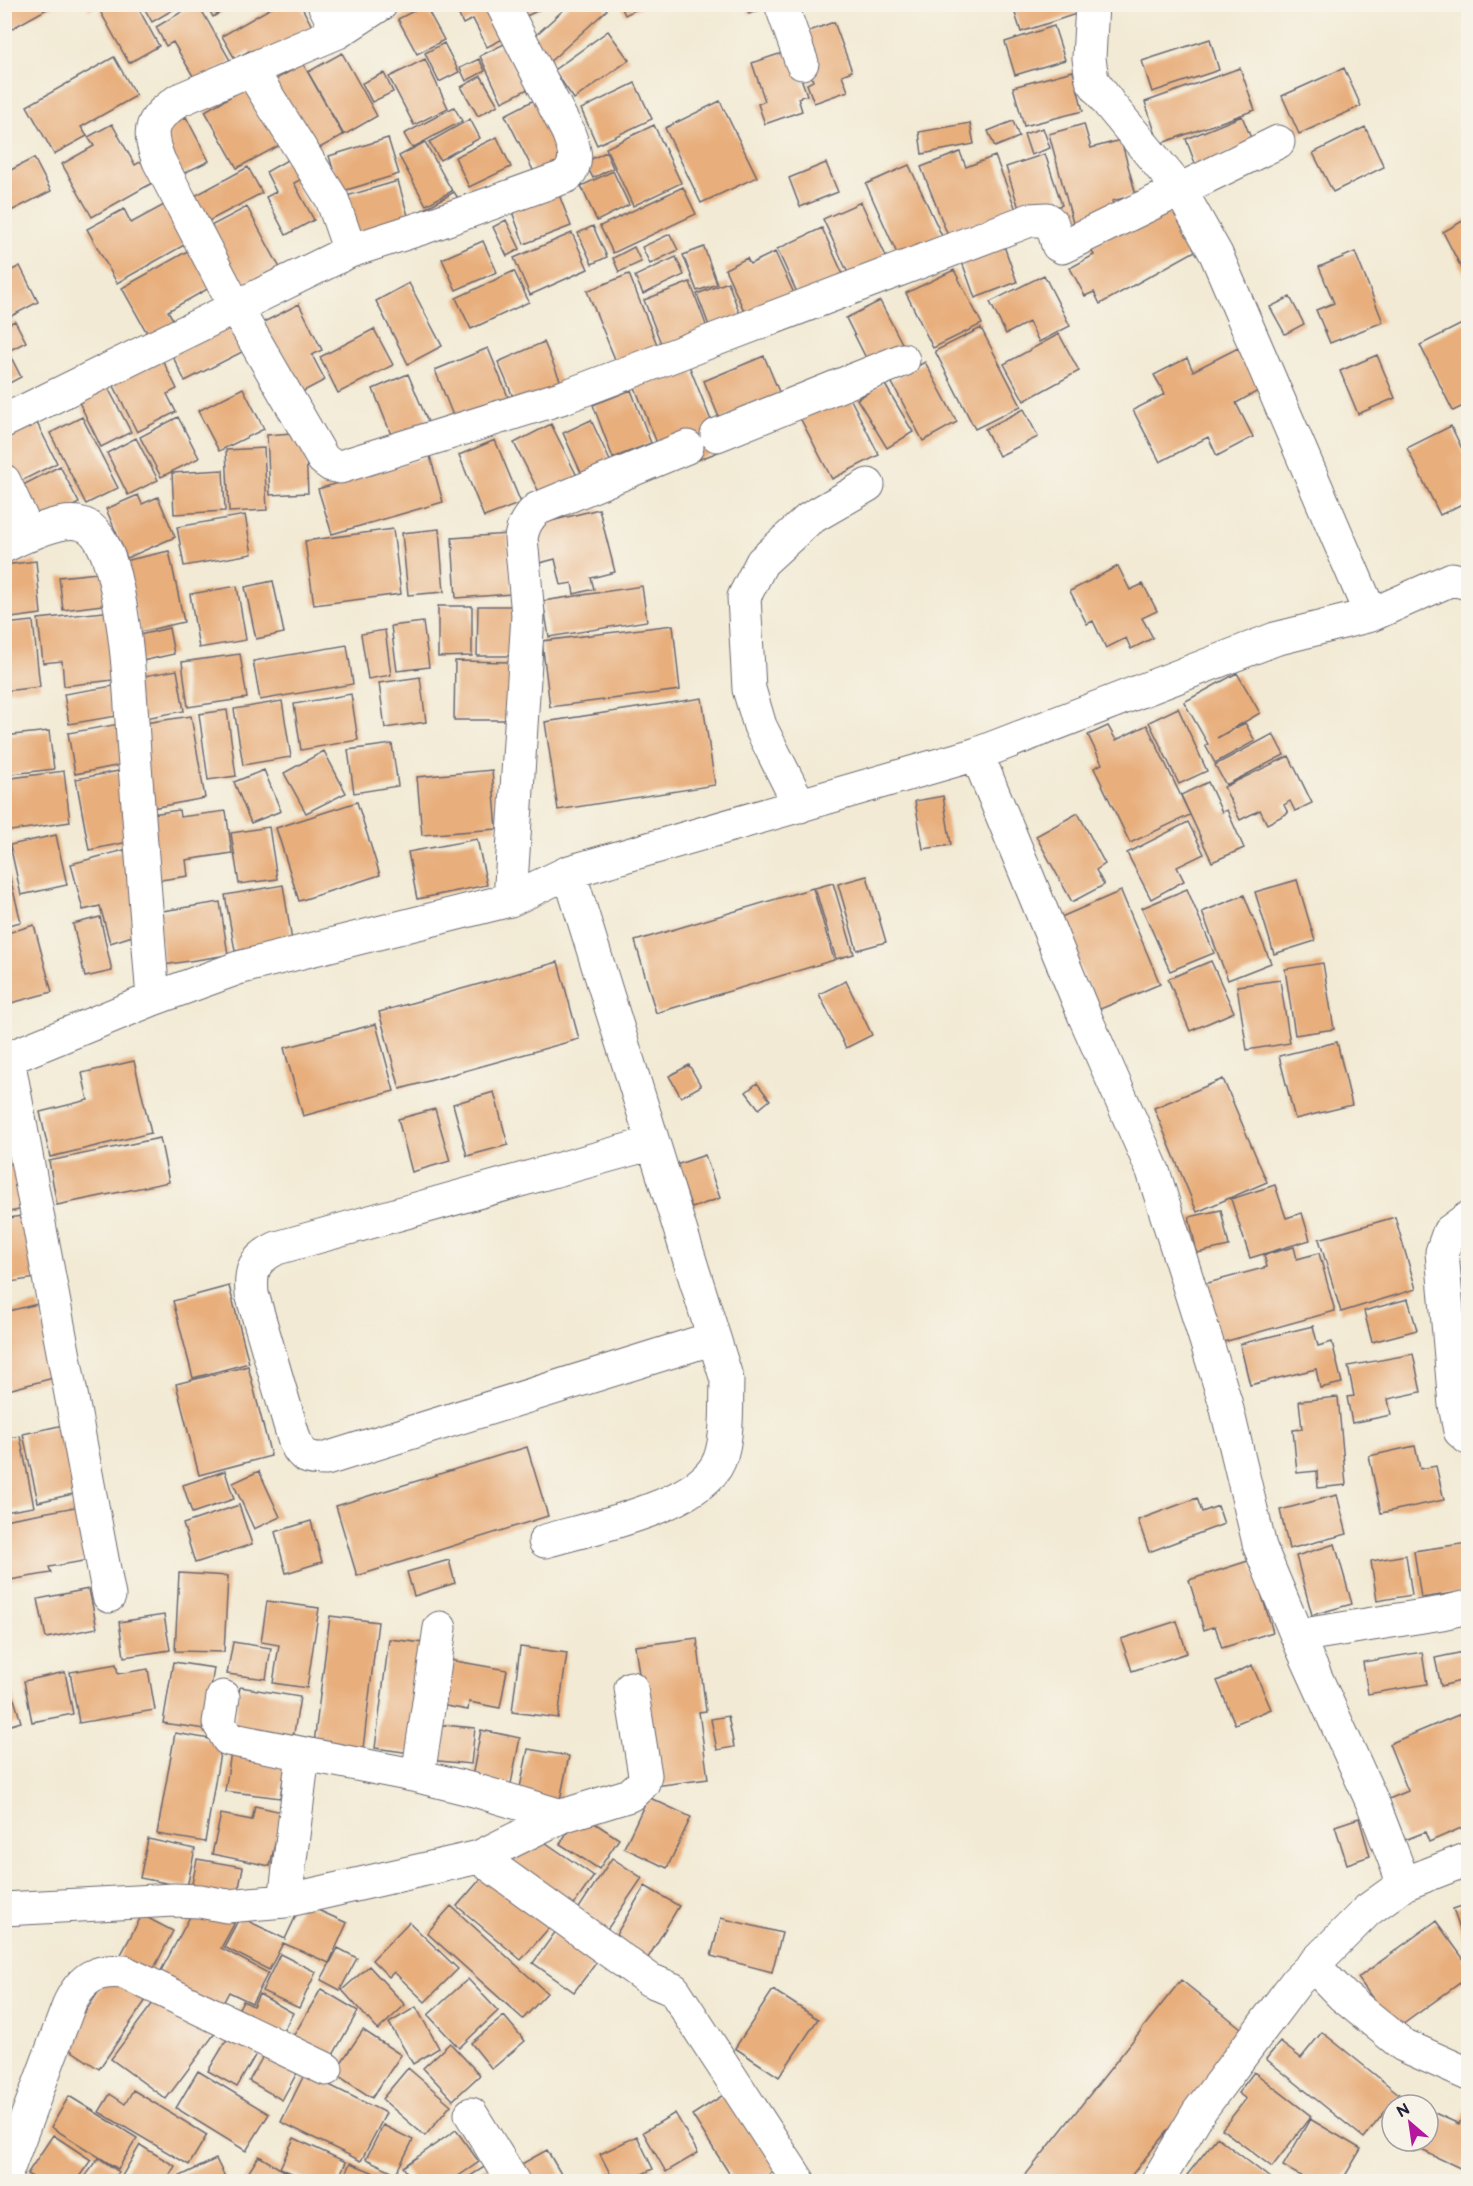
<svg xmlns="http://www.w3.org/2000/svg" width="1473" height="2186" viewBox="0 0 1473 2186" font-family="'Balsamiq Sans',sans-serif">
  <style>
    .building { fill: #e8ae7b }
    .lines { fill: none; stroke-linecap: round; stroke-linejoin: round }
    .street-casing { stroke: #6b6871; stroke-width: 35 }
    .street { stroke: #fff; stroke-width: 33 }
  </style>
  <rect width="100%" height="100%" fill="#f7f3e8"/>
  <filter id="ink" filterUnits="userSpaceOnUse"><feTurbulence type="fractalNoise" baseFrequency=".0167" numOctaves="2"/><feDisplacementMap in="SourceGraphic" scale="12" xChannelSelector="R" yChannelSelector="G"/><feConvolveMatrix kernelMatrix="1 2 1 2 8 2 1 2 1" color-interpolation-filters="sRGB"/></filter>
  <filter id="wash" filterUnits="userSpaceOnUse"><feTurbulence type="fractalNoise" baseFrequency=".008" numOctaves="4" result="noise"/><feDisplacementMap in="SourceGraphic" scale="24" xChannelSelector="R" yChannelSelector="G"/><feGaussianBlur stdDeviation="1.35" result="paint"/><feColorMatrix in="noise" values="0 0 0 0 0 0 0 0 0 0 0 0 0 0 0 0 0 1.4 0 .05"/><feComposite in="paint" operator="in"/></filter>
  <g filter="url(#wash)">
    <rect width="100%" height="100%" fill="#f2ead4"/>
    <g id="blocks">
      <!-- building -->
      <path class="building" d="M4,4H56L4,33Z
        M86,4H100L89,10Z
        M110,4H136L159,46L129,63L100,11Z
        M142,4H183L152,22Z
        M195,4H198L231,62L196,81L173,42L166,46L156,27Z
        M206,4H235L213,17Z
        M278,4H300L314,30L256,63L249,51L235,59L222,36Z
        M454,4H501L515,33L487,47L473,19L463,24Z
        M511,4H537L539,10L518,20Z
        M570,4H603L607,10L545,66L526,44Z
        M620,4H647L625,15Z
        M745,4H772V5L749,14Z
        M1012,4H1073L1076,14L1021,32Z
        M425,5L444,40L417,54L398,19Z
        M834,22L852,71L842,75L848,91L814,103L807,84L813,81L796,36Z
        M1054,26L1065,60L1015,75L1005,42Z
        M608,31L629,60L574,99L554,70Z
        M514,39L536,85L502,102L480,56Z
        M1210,39L1219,70L1152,92L1142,61Z
        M444,43L459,72L439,82L425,53Z
        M791,50L807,95L798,98L802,111L765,124L758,104L765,101L752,63Z
        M342,53L377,116L344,135L308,72Z
        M114,57L136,96L81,127L87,136L54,154L27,106Z
        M425,59L448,108L414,125L389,77Z
        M479,59L485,71L466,81L460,68Z
        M303,64L343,135L307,155L267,84Z
        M1240,68L1255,110L1159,144L1145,102Z
        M1344,68L1361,106L1299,134L1282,96Z
        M1073,71L1083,111L1024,126L1013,87Z
        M384,73L393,92L372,102L362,83Z
        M481,76L498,105L478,116L461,87Z
        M635,83L652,119L597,145L581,109Z
        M251,85L284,143L237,168L205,111Z
        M540,97L570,156L535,174L505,115Z
        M720,101L757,177L701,203L665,128Z
        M454,107L462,121L412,148L404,134Z
        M1242,116L1253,143L1196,166L1186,139Z
        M186,117L209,161L176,177L154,134Z
        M470,119L480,138L440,160L429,142Z
        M1013,121L1019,137L995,147L988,131Z
        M970,123L974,144L922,154L919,132Z
        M112,124L135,165L151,156L163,177L92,217L62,164L94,146L88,137Z
        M1084,124L1091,148L1121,140L1136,195L1112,201L1115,211L1073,223L1049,134Z
        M654,125L681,183L633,206L606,148Z
        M1365,127L1384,167L1333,192L1313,153Z
        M1043,128L1050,148L1031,155L1024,134Z
        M497,137L511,167L469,187L455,157Z
        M388,138L399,174L340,192L329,156Z
        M425,142L452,191L426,205L399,156Z
        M606,152L613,168L593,178L585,162Z
        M960,152L966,167L995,156L1020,220L952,246L921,167Z
        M1045,154L1062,205L1022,218L1006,167Z
        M296,155L307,176L294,183L314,220L286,235L266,197L276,192L266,172Z
        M34,158L51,191L5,214V173Z
        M826,163L838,192L800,207L789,178Z
        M909,165L947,247L903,267L866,184Z
        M248,167L262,193L205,223L191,198Z
        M613,171L629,205L597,221L581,186Z
        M398,181L411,226L354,243L340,198Z
        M683,187L696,214L613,253L600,226Z
        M454,192L462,204L419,212Z
        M558,192L571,226L524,244L511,209Z
        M1171,201L1197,250L1100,304L1094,292L1085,296L1070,268L1094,255L1089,247Z
        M861,202L891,267L853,284L823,219Z
        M164,205L186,244L117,283L87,229L124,209L131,223Z
        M247,207L280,268L236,291L203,230Z
        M1468,218V276L1466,277L1443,232Z
        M506,220L520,249L507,256L493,227Z
        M593,226L607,257L592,264L578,233Z
        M822,228L846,281L801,301L777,249Z
        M572,233L588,269L530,295L514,258Z
        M670,234L678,250L650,264L642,247Z
        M483,241L497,272L456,290L442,259Z
        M1004,246L1017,282L975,298L962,262Z
        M634,247L641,262L619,272L613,258Z
        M704,247L717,284L697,291L683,255Z
        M191,249L213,286L168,311L178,328L152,342L122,288Z
        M775,252L798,302L746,315L725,269L747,258L750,264Z
        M1355,252L1383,322L1330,343L1316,310L1334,303L1319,267Z
        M676,257L684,275L643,294L635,276Z
        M20,266L38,302L4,320V274Z
        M954,270L982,324L933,348L906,293Z
        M514,271L529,302L471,329L456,298Z
        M629,274L658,347L617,364L587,291Z
        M1044,275L1070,326L1039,342L1029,322L1006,334L990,302Z
        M690,282L709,333L664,351L644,300Z
        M728,282L742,320L711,331L697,294Z
        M409,283L442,346L408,364L376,301Z
        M1290,297L1304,324L1285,334L1270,307Z
        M880,301L905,349L870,366L846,318Z
        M299,304L322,350L312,355L325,380L300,393L254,327Z
        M229,316L246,350L185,381L168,347Z
        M15,321L26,342L8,351L21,377L4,386V326Z
        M1468,321V411L1465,405L1453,411L1420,345Z
        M981,328L1021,406L975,429L935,351Z
        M374,329L393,365L338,393L320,357Z
        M1059,334L1079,371L1024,401L1004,364Z
        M544,342L563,387L517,406L498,362Z
        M488,348L511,404L457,426L435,370Z
        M1238,348L1260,390L1236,403L1253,437L1217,456L1208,437L1160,462L1133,410L1165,394L1154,375L1187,358L1193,371Z
        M160,355L177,389L167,394L176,412L137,432L111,380Z
        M1377,355L1395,398L1358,414L1340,371Z
        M764,356L780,394L720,420L704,381Z
        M925,362L957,422L923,441L891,381Z
        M688,363L723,450L693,462L660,451L634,385Z
        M408,374L428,422L392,437L373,389Z
        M104,380L131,432L101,447L75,394Z
        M884,383L913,432L887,448L857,399Z
        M243,388L264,429L219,451L198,411Z
        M845,388L879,455L832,479L797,412Z
        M631,390L651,443L613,458L593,405Z
        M1024,409L1038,437L999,456L985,429Z
        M33,415L57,463L19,482L4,454V430Z
        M82,417L118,488L86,504L50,433Z
        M178,417L199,458L161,477L140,437Z
        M591,420L612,465L583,477L563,433Z
        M551,424L578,478L541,496L514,443Z
        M1451,426L1468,461V501L1440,515L1407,448Z
        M305,432L308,493L270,495L267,435Z
        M136,438L158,480L128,495L107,453Z
        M495,440L521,503L484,517L459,455Z
        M264,448L267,510L229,512L226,450Z
        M430,456L443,502L332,534L318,489Z
        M60,466L79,503L40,522L21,486Z
        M223,470L225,511L174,514L172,473Z
        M138,495L142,504L158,497L175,537L127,558L106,509Z
        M599,509L615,572L591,578L594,589L574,594L572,583L561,585L555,559L540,563L531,526Z
        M245,515L252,554L184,566L177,527Z
        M393,529L401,594L314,605L305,541Z
        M439,529L444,592L408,595L402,533Z
        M508,534L512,594L456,598L452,538Z
        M169,551L184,622L140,632L124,561Z
        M36,561L41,614L4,619V565Z
        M1118,566L1130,590L1143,584L1157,611L1142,618L1153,638L1131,649L1126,638L1106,648L1093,621L1087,624L1070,591Z
        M107,572L110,604L63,610L59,577Z
        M273,581L284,633L256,639L245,587Z
        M237,586L246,640L199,648L190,594Z
        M642,586L647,621L549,637L543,601Z
        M438,606H472V656L438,657Z
        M478,606H516V656H477Z
        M113,611L121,679L64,686L62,661L43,663L38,619Z
        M33,621L40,687L4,691V624Z
        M423,622L429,667L397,671L391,626Z
        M673,625L680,690L550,707L542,641Z
        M169,628L174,654L133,663L127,638Z
        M385,630L391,675L368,679L361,634Z
        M347,645L353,684L260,700L253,661Z
        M240,654L247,698L188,707L182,662Z
        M455,661L513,662L511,720H454Z
        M177,670L184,711L140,719L133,678Z
        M1237,673L1260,713L1217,738L1245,723L1255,741L1215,763L1205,745L1208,744L1184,702Z
        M420,677L426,722L385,728L379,683Z
        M119,685L123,715L69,724L64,694Z
        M351,694L358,740L301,750L294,704Z
        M702,698L715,785L558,810L545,722Z
        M282,701L291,757L243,765L234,709Z
        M1178,708L1207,771L1179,784L1149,722Z
        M227,710L236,776L208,780L199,714Z
        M191,716L205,798L152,808L138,724Z
        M119,724L126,764L75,774L68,733Z
        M1147,725L1190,815L1130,843L1094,768L1102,764L1088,735L1108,726L1116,740Z
        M49,731L54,769L4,775V736Z
        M1273,734L1284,755L1226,785L1215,765Z
        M392,744L398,786L354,793L348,750Z
        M324,751L346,793L306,813L284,773Z
        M1289,756L1312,803L1295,811L1290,801L1284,805L1288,813L1267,824L1260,810L1240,820L1224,787Z
        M124,770L133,841L89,850L76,779Z
        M264,770L281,811L251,823L234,782Z
        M492,770L497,829L422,835L417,777Z
        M64,771L70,822L4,832V779Z
        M1208,782L1222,812L1227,810L1244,848L1212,862L1181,795Z
        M943,796L951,845L923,849L915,801Z
        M357,802L380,875L299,901L276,828Z
        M179,810L180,817L226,811L232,853L186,860L188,876L154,881L145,815Z
        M1078,813L1105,864L1096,870L1104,885L1072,902L1036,836Z
        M1188,822L1204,854L1177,867L1184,881L1151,899L1127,853Z
        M269,827L277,879L239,884L231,833Z
        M56,835L67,885L21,895L10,845Z
        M477,839L487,885L417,899L408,852Z
        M124,850L136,895L139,934L110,943L100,906L83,910L71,864Z
        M8,870L21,922L4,926V871Z
        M867,876L886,942L857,950L838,884Z
        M1297,880L1315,941L1274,954L1255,892Z
        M833,883L854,954L836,959L815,888Z
        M283,885L292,941L235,951L225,895Z
        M813,888L834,960L656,1013L635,941Z
        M1187,889L1214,953L1170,971L1142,908Z
        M1121,891L1160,984L1098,1010L1059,918Z
        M1244,895L1271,963L1228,980L1202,912Z
        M220,902L228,955L164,965L156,912Z
        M100,917L112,971L85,977L73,924Z
        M34,925L52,992L4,1005V934Z
        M1211,961L1234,1012L1190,1031L1168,979Z
        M558,962L579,1039L400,1089L379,1012Z
        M1323,963L1334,1029L1295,1035L1285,969Z
        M1280,980L1290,1043L1247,1050L1237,986Z
        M846,981L872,1035L846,1048L819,994Z
        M376,1024L394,1091L303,1116L284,1048Z
        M1337,1042L1352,1105L1295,1119L1279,1056Z
        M134,1061L151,1133L50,1157L40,1112L88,1100L82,1073Z
        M689,1065L701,1086L681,1097L669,1076Z
        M1223,1079L1267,1182L1197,1212L1154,1108Z
        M757,1083L770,1100L759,1109L746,1092Z
        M494,1092L508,1145L467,1156L453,1104Z
        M435,1109L450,1161L412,1172L398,1119Z
        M4,1127L29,1208L4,1213Z
        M160,1138L169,1182L57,1205L49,1161Z
        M705,1155L720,1198L692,1208L676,1165Z
        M1275,1185L1286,1218L1302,1213L1310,1240L1250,1258L1231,1199Z
        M1221,1210L1229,1246L1197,1253L1189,1217Z
        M32,1214L43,1277L4,1283V1219Z
        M1395,1217L1416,1289L1341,1312L1319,1239Z
        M1294,1247L1297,1259L1319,1253L1335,1311L1220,1343L1204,1284L1267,1267L1264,1255Z
        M229,1286L249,1363L193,1378L173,1301Z
        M1408,1299L1417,1330L1372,1342L1364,1311Z
        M38,1304L57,1377L8,1390L4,1376V1312Z
        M1313,1326L1318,1346L1332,1342L1342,1383L1320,1388L1316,1369L1250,1385L1240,1344Z
        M1413,1354L1421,1392L1388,1399L1391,1415L1352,1423L1347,1397L1354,1396L1348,1366Z
        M248,1366L271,1456L199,1475L176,1384Z
        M1338,1397L1346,1485L1318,1488L1317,1471L1297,1473L1293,1430L1302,1429L1299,1401Z
        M68,1424L82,1492L38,1502L23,1434Z
        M20,1436L34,1507L4,1512V1439Z
        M1415,1446L1420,1469L1436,1466L1444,1500L1381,1513L1369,1456Z
        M527,1447L548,1516L357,1576L336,1506Z
        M225,1471L234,1499L192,1513L183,1485Z
        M259,1471L280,1517L254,1529L233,1483Z
        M1337,1495L1347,1534L1289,1549L1280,1510Z
        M1197,1498L1202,1512L1218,1506L1224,1524L1149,1552L1138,1520Z
        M86,1505L95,1559L49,1567L51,1573L4,1581V1520Z
        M239,1505L252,1544L195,1563L183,1524Z
        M311,1521L322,1562L286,1573L275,1532Z
        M1468,1543V1591L1421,1598L1414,1551Z
        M1335,1544L1352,1604L1312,1615L1296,1556Z
        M1406,1555L1412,1595L1377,1601L1371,1561Z
        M449,1560L455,1583L414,1596L407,1572Z
        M1251,1560L1273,1632L1222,1648L1215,1626L1204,1630L1189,1580Z
        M179,1573L228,1576L224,1652L175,1651Z
        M89,1589L97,1628L46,1638L38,1599Z
        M267,1601L319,1608L307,1688L273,1683L279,1645L261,1642Z
        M164,1615L170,1650L124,1657L119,1622Z
        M330,1616L378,1622L362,1757L313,1751Z
        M1177,1621L1187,1653L1132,1671L1121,1639Z
        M697,1638L706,1711L699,1712L708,1779L655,1786L635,1646Z
        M389,1639L432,1644L418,1754L375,1748Z
        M233,1642L271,1648L266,1679L227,1674Z
        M520,1647L567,1653L558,1718L512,1712Z
        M1468,1651V1679L1441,1686L1435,1658Z
        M1422,1652L1427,1684L1368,1694L1363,1662Z
        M444,1659L507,1670L500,1708L469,1702L468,1710L435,1704Z
        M173,1662L214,1668L210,1694L212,1730L163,1723Z
        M116,1664L118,1674L148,1669L155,1710L79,1723L70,1672Z
        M1252,1665L1271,1709L1235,1724L1217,1681Z
        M4,1666L21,1722L4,1727Z
        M65,1672L73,1714L32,1722L24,1681Z
        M240,1687L300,1697L292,1745L232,1735Z
        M1468,1711V1825L1429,1842L1425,1832L1405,1840L1389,1799L1408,1791L1389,1744Z
        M728,1716L734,1747L717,1750L711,1719Z
        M432,1724L475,1728L471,1764L428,1760Z
        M481,1730L520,1738L510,1789L471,1782Z
        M175,1733L222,1741L205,1842L157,1834Z
        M232,1746L287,1754L280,1798L225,1791Z
        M528,1749L569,1756L559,1805L518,1797Z
        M648,1797L691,1817L667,1868L624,1848Z
        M255,1806L282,1812L270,1866L212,1854L221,1814L252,1820Z
        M579,1813L619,1839L599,1869L560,1844Z
        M1359,1818L1370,1856L1347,1864L1335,1826Z
        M530,1832L594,1876L568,1913L504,1869Z
        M148,1839L195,1849L187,1887L140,1878Z
        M612,1858L642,1878L602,1937L573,1917Z
        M197,1859L243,1867L236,1903L190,1894Z
        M491,1867L555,1921L521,1960L457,1906Z
        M645,1886L679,1906L645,1963L611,1943Z
        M302,1903L347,1923L329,1963L283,1943L269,1970L224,1947L240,1917L285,1939Z
        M197,1904L234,1924L221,1948L268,1973L252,2003L229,1992L219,2011L157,1978Z
        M1468,1904V1953L1453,1909Z
        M451,1906L547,1993L523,2019L427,1933Z
        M142,1915L173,1931L150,1976L118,1960Z
        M721,1918L782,1933L772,1972L711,1956Z
        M1436,1921L1468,1965V1977L1395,2030L1358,1978Z
        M409,1922L458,1969L425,2002L394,1972L389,1977L372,1960Z
        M561,1924L603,1954L574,1992L533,1963Z
        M338,1948L357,1958L340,1990L321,1980Z
        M280,1954L316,1972L299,2008L262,1991Z
        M369,1966L405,2005L378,2030L342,1990Z
        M109,1976L146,2000L99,2069L63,2045Z
        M468,1979L498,2011L459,2048L428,2015Z
        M1181,1980L1246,2032L1127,2181H1030L1024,2177Z
        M321,1989L358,2011L329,2062L291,2040Z
        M773,1990L818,2019L779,2077L735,2048Z
        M162,1991L216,2032L166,2099L111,2059Z
        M259,1994L293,2013L279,2039L235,2015L243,2001L253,2006Z
        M416,2007L439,2048L413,2064L389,2023Z
        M504,2016L525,2041L492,2069L471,2043Z
        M363,2030L401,2055L372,2098L334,2073Z
        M232,2031L260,2047L237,2087L208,2071Z
        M1322,2032L1399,2094L1364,2138L1266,2059L1280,2042L1301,2058Z
        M450,2043L480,2075L453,2100L423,2068Z
        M270,2044L303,2062L282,2100L249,2081Z
        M4,2057L12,2060L5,2081H4Z
        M408,2068L451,2105L425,2136L382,2099Z
        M198,2071L269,2114L246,2151L176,2108Z
        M1254,2072L1311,2116L1272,2167L1222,2129L1246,2099L1238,2093Z
        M305,2073L386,2113L361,2161L281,2122Z
        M133,2090L207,2135L189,2165L99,2112L110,2094L125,2104Z
        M728,2092L777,2170L758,2181H734L692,2115Z
        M69,2096L137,2138L118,2169L51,2127Z
        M1468,2104V2155L1462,2169L1402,2141H1428V2110L1459,2124Z
        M675,2113L698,2153L666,2172L643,2132Z
        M1310,2119L1361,2149L1342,2181H1309L1283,2166Z
        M383,2125L413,2140L396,2173L366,2159Z
        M456,2130L479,2162L451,2181H413L403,2167Z
        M53,2135L91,2160L76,2181H39L27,2174Z
        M637,2136L653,2169L628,2181H614L600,2154Z
        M1217,2137L1270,2178L1267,2181H1196L1187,2175Z
        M294,2138L346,2162L337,2181H309L280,2168Z
        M140,2145L175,2166L166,2181H132L122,2176Z
        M547,2150L561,2174L548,2181H524L516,2167Z
        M259,2156L300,2181H243Z
        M99,2158L119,2172L112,2181H82Z
        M216,2159L227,2181H170Z
        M350,2163L384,2177L382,2181H342Z
        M489,2164L501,2181H462Z
        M1468,2164V2181H1462Z"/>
    </g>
  </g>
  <g filter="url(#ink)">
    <use href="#blocks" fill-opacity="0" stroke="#6b6871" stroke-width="1.5"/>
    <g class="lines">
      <!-- street casing -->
      <g class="street-casing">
        <path id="street" d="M324,4L338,32
          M381,4L338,32L179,100C151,120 146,128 159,161L236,308L323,459L331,465L340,467L564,397L1030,220L1047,219L1052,224L1058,245L1062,247L1278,142
          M781,4L802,63
          M1092,4L1089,58L1092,80L1110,105L1180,190L1216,254L1371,615
          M251,70L332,199L350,251
          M4,421L350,251L425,227L567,176C580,161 574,148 568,132L502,4
          M717,435L903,360
          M4,481L29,535
          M4,546C23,537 61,517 82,524C100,529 109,557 113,572C128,631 130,693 134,753C141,835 147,917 153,999
          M977,754L1085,1017L1153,1171L1225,1401L1260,1547L1297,1636L1374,1806L1404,1884
          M800,806L760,726L749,689L744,597L762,562L809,519L868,485
          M510,900L528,615L521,538C523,526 527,518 537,509L687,447
          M8,1059L109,1596
          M4,1060L153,999L238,968L510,900L569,872L977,754L1275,639L1371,615L1452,579L1468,583
          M653,1143L277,1248C254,1259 250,1269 252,1294L295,1442C302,1458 308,1459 326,1459L714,1338
          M1468,1218L1449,1232L1442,1252L1455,1405L1460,1431L1468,1438
          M545,1541C591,1528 690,1508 716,1467C729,1446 726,1404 727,1380L569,872
          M1297,1636L1442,1613L1468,1607
          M223,1697L219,1723L228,1739L418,1776L474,1790L562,1816
          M418,1776L440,1628
          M479,1857L650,1980L674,1990L799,2182
          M285,1901L303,1754
          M4,1909L174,1900L200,1901L227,1906L285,1901L479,1857L562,1816L630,1795L643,1783L645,1775L631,1688
          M1314,1966L1343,1996L1403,2045L1468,2074
          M471,2114L513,2182
          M4,2179L70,2002C82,1978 96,1969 124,1972L326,2069
          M1157,2182L1198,2113L1297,1981L1368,1910L1404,1884L1468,1859"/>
      </g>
      <!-- street -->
      <use href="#street" class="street"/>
    </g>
  </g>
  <!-- margin -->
  <rect width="1473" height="2186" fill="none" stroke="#f7f3e8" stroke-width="24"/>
  <!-- north arrow -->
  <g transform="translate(1410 2123) rotate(331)"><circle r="28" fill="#f7f3e8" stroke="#a29fa3" stroke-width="1.5"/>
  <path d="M0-4.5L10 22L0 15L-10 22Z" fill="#b5179e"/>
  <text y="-9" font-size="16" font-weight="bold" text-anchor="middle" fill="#22223b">N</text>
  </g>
</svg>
